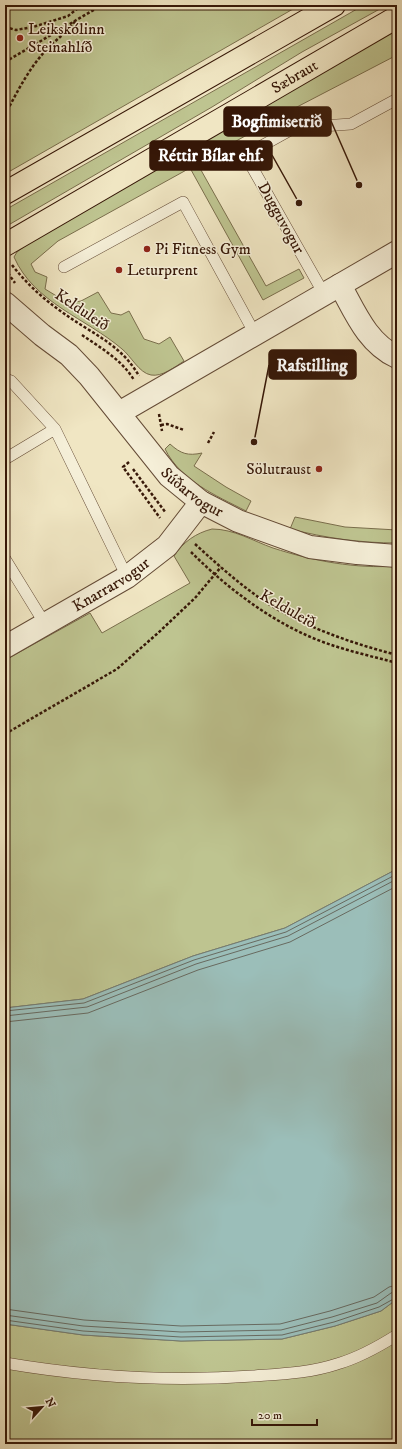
<svg xmlns="http://www.w3.org/2000/svg" width="402" height="1449" viewBox="0 0 402 1449" font-family="'IM FELL DW Pica',serif">
  <style>
    .green { fill: #bec490; stroke: #7a6e4c }
    .water { fill: #9bbeb9; stroke: #737b72 }
    .lines { fill: none; stroke-linecap: round; stroke-linejoin: round }
    .shore { stroke: #686a60; stroke-width: 1 }
    .service-casing { stroke: #644b36; stroke-width: 12 }
    .minor-casing { stroke: #644b36; stroke-width: 24 }
    .trunk-casing { stroke: #361707; stroke-width: 24 }
    .path { stroke: #361707; stroke-width: 2.5; stroke-dasharray: 3 2; stroke-linecap: butt }
    .service { stroke: #f5efd8; stroke-width: 11 }
    .minor { stroke: #f5efd8; stroke-width: 22 }
    .trunk { stroke: #f0e6c3; stroke-width: 22 }
    .poi-dot { fill: #8f2418; stroke: #f5efd8; stroke-width: 1.5 }
    .labels { text-anchor: middle; dominant-baseline: central; stroke-width: 3; stroke-linejoin: round; paint-order: stroke }
    .poi-label { font-size: 16px; fill: #361707; stroke: #f5efd8; text-anchor: start }
    .street-label { font-size: 16px; fill: #361707; stroke: #f5efd8 }
    .leader { fill: none; stroke: #361707; stroke-width: 1.5 }
    .callout-dot { fill: #361707; stroke: #f5efd8; stroke-width: 1.5 }
    .callout { fill: #361707; stroke: #361707; stroke-width: 1.5 }
    .callout-label { font-size: 17px; text-anchor: middle; font-weight: bold; fill: #fff }
  </style>
  <rect width="100%" height="100%" fill="#f0e6c3"/>
  <filter id="stains"><feTurbulence type="fractalNoise" baseFrequency=".005" numOctaves="4"/><feColorMatrix values="0 0 0 0 .2 0 0 0 0 .09 0 0 0 0 .02 0 0 0 .5 -.17"/></filter>
  <radialGradient id="worn" r=".72"><stop offset=".6" stop-color="#630" stop-opacity="0"/><stop offset="1" stop-color="#630" stop-opacity=".3"/></radialGradient>
  <!-- green -->
  <path class="green" d="M5,5H300L5,174Z
    M364,5H387L302,52L212,107L5,227V210Z
    M397,30V55L295,108L197,163L266,286L299,269L304,278L263,300L190,168L58,241L31,264L35,272L47,277L45,289L68,303L81,301L98,292L111,313L121,315L129,311L144,339L159,344L170,337L184,361C175,367 162,377 151,375C139,373 131,356 122,349C86,318 34,303 14,257L17,252L29,243L272,101Z
    M170,444C181,454 188,456 202,453L194,466L226,487L251,501L246,511C215,495 181,481 165,449Z
    M295,517L345,527L397,530V543C360,543 326,538 290,529Z
    M212,529C234,529 253,541 273,548C313,561 356,569 397,566V869L285,928L193,956L83,999L5,1008V660L90,613L102,633L190,583L174,556C183,542 196,533 212,529Z
    M397,1299V1444H5V1324L83,1335L181,1341L282,1339L335,1326L381,1311Z"/>
  <!-- water -->
  <path class="water" d="M397,869V1299L381,1311L335,1326L282,1339L181,1341L83,1335L5,1324V1008L83,999L193,956L285,928Z"/>
  <g class="lines">
    <!-- shore -->
    <path class="shore" d="M5,1011L84,1003L194,960L286,932L397,874
      M5,1016L87,1007L196,964L288,936L397,879
      M5,1022L88,1013L198,970L290,942L397,886
      M5,1309L84,1320L181,1326L280,1324L330,1311L374,1297L389,1287L397,1285
      M5,1315L83,1326L181,1332L281,1330L332,1317L377,1303L391,1293L397,1291
      M5,1320L83,1331L181,1337L282,1335L334,1322L379,1307L397,1297"/>
    <!-- service casing -->
    <g class="service-casing">
      <path id="service" d="M64,267L183,202L255,334
        M324,294L252,167L251,156L258,148L294,128L351,124L397,99
        M5,379L11,381L55,429L127,577
        M5,459L55,429
        M5,559L45,624
        M5,1363C87,1377 170,1382 253,1376C280,1374 310,1373 337,1364C358,1358 378,1347 397,1335"/>
    </g>
    <!-- minor casing -->
    <g class="minor-casing">
      <g id="minor">
        <path d="M340,285C355,312 367,343 397,357"/>
        <path id="s1" d="M5,303L42,335L69,355L89,376L169,476L201,502L238,521L310,547L357,553L397,556"/>
        <path d="M119,413L397,252"/>
        <path id="s2" d="M5,647L127,577L167,546L201,502"/>
      </g>
    </g>
    <!-- trunk casing -->
    <g class="trunk-casing">
      <g id="trunk">
        <path d="M5,193L334,5"/>
        <path id="s3" d="M5,245L397,17"/>
      </g>
    </g>
    <!-- path -->
    <path class="path" d="M5,27L16,30L33,27L68,16L82,5
      M5,62L102,5
      M5,115C17,92 29,68 47,49C57,39 68,31 76,20
      M12,265C33,292 57,310 86,328C107,341 126,353 139,376
      M5,269L15,283
      M82,335C101,348 122,360 134,380
      M159,414L162,431
      M161,425L167,424L184,430
      M208,443L214,432
      M129,462L123,467L160,518
      M133,469L166,513
      M195,544C217,564 239,584 264,601C304,627 351,643 397,655
      M191,552C224,585 264,616 306,635C334,648 367,655 397,663
      M5,734L117,669L158,633L195,598L221,567"/>
    <!-- service -->
    <use href="#service" class="service"/>
    <!-- minor -->
    <use href="#minor" class="minor"/>
    <!-- trunk -->
    <use href="#trunk" class="trunk"/>
  </g>
  <!-- markers -->
  <g class="poi-dot">
    <circle cx="20" cy="38" r="4"/>
    <circle cx="147" cy="249" r="4"/>
    <circle cx="119" cy="270" r="4"/>
    <circle cx="319" cy="469" r="4"/>
  </g>
  <g class="labels">
    <!-- poi labels -->
    <g class="poi-label">
      <text x="28" y="29">Leikskólinn<tspan x="28" dy="18">Steinahlíð</tspan></text>
      <text x="155" y="249">Pi Fitness Gym</text>
      <text x="127" y="270">Leturprent</text>
      <text x="311" y="469" text-anchor="end">Sölutraust</text>
    </g>
    <!-- street labels -->
    <g class="street-label">
      <text stroke="none"><textPath href="#s3" startOffset="335">Sæbraut</textPath></text>
      <text transform="translate(281 218) rotate(61)">Dugguvogur</text>
      <text transform="translate(82 310) rotate(34)">Kelduleið</text>
      <text stroke="none"><textPath href="#s1" startOffset="268">Súðarvogur</textPath></text>
      <text stroke="none"><textPath href="#s2" startOffset="123">Knarrarvogur</textPath></text>
      <text transform="translate(288 609) rotate(30)">Kelduleið</text>
    </g>
  </g>
  <!-- callouts -->
  <path class="leader" d="M359 185L331 121M299 203L272 155M254 442L269 365"/>
  <g class="callout-dot">
    <circle cx="359" cy="185" r="4"/>
    <circle cx="299" cy="203" r="4"/>
    <circle cx="254" cy="442" r="4"/>
  </g>
  <g class="callout">
    <rect x="224" y="107" width="107" height="29" rx="4"/>
    <rect x="150" y="141" width="122" height="29" rx="4"/>
    <rect x="269" y="350" width="87" height="29" rx="4"/>
  </g>
  <g class="callout-label">
    <text x="277" y="127">Bogfimisetrið</text>
    <text x="211" y="161">Réttir Bílar ehf.</text>
    <text x="312" y="371">Rafstilling</text>
  </g>
  <!-- margin -->
  <rect width="402" height="1449" fill="none" stroke="#f0e6c3" stroke-width="20"/>
  <rect x="6" y="6" width="390" height="1437" fill="none" stroke="#361707" stroke-width="2"/>
  <rect x="10" y="10" width="382" height="1429" fill="none" stroke="#361707"/>
  <!-- north arrow -->
  <g transform="translate(42 1407) rotate(63)" stroke="#f5efd8" stroke-width="3" paint-order="stroke">
  <path d="M0-3L7 15L0 10L-7 15Z" fill="#361707"/>
  <text y="-6" font-size="11" font-weight="bold" text-anchor="middle" fill="#361707">N</text>
  </g>
  <!-- scale -->
  <path d="M252 1419v6h65v-6" fill="none" stroke="#361707" stroke-width="2"/>
  <text x="258" y="1419" font-size="12" fill="#361707" stroke="#f5efd8" stroke-width="3" paint-order="stroke">20 m</text>
  <rect width="100%" height="100%" filter="url(#stains)"/>
  <rect width="100%" height="100%" fill="url(#worn)"/>
</svg>
